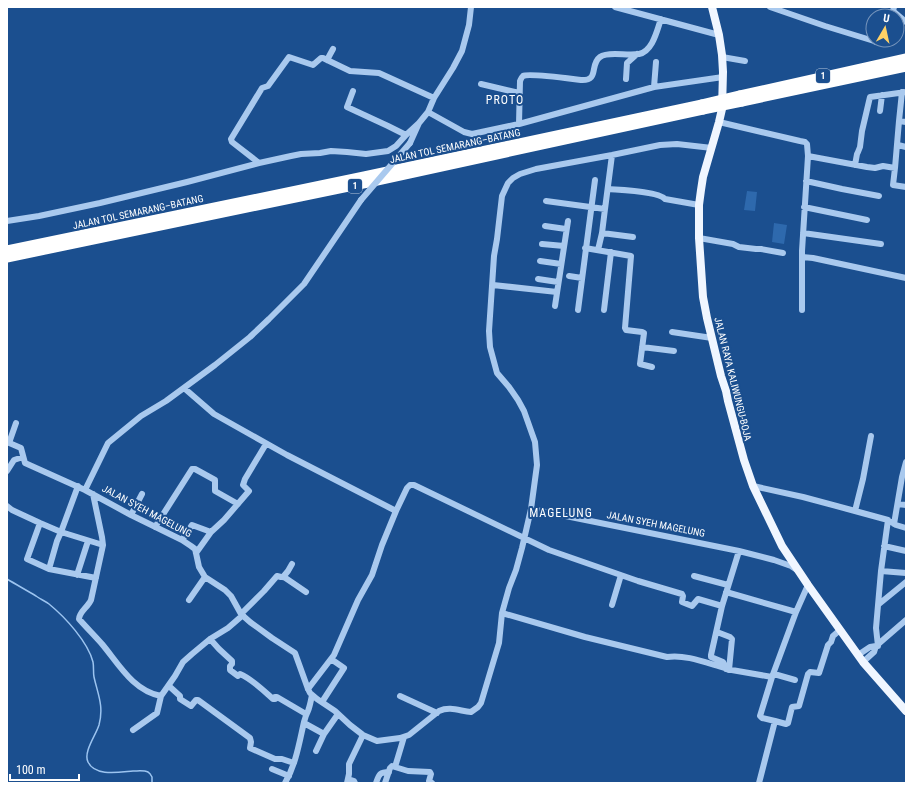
<svg xmlns="http://www.w3.org/2000/svg" width="913" height="790" viewBox="0 0 913 790" font-family="'Roboto Condensed',sans-serif">
  <style>
    .pitch { fill: #2e69ad }
    .lines { fill: none; stroke-linecap: round; stroke-linejoin: round }
    .stream { stroke: #9cc4f0; stroke-width: 1.5 }
    .minor { stroke: #a9c9ee; stroke-width: 6 }
    .major { stroke: #f0f6ff; stroke-width: 8 }
    .highway { stroke: #fff; stroke-width: 9 }
    .minor-bridge { stroke: #a9c9ee; stroke-width: 6 }
    .highway-bridge { stroke: #fff; stroke-width: 9 }
    .labels { text-anchor: middle; dominant-baseline: central; stroke-width: 4; stroke-linejoin: round; paint-order: stroke }
    .shield { fill: #1b4f8f; stroke: #bbcadd; stroke-width: 1 }
    .shield-label { font-size: 9px; font-weight: bold; fill: #fff }
    .street-label { font-size: 10px; fill: #fff; stroke: #1b4f8f }
    .quarter-label { font-size: 12px; letter-spacing: 1px; fill: #fff; stroke: #1b4f8f }
  </style>
  <rect width="100%" height="100%" fill="#1b4f8f"/>
  <!-- pitch -->
  <path class="pitch" d="M747,191L757,192L755,211L744,210Z
    M774,223L787,225L784,244L772,242Z"/>
  <g class="lines">
    <!-- stream -->
    <path class="stream" d="M7,579C17,585 26,590 36,596C40,599 45,601 49,604C65,617 88,642 93,662C94,667 93,672 94,677C98,695 104,706 99,725C96,735 83,752 88,762C95,777 120,772 133,771C138,771 144,770 148,772C150,773 151,775 152,777V783"/>
    <!-- minor -->
    <path class="minor" d="M615,7L719,35
      M770,7L825,26L874,41L876,42L878,40
      M894,7L893,11L906,22
      M885,16L887,14L893,11
      M722,57L745,61
      M327,60L333,49
      M626,79L627,63L637,54
      M481,84L519,93
      M654,87L656,62
      M353,91L347,107L388,126L406,135
      M880,111L882,95
      M428,112L464,132L472,134L519,124L654,87L723,77
      M899,121L902,92
      M719,122L800,141L805,142L807,144L808,156L802,251V257L813,258L906,278
      M519,124L520,81C521,79 521,78 523,76C529,73 572,79 581,80C600,81 589,65 600,57C604,54 610,54 615,54C622,54 632,55 639,54C653,51 657,30 661,19
      M410,143L419,123L428,112L434,98L453,68L462,51L469,25L471,7
      M898,145L906,147
      M808,156L867,167L875,168L883,166L895,168L899,121L906,122
      M259,163L232,142L231,139L262,88L268,86L289,57L313,65L321,58H323L350,71L379,73L434,98
      M855,165L857,154L858,152L860,147L862,131L870,97L906,92
      M895,168L893,185L906,187
      M806,181L842,189L879,196
      M608,189C619,190 658,191 665,199L699,205
      M546,201L605,209L612,155
      M804,207L867,220
      M7,221L39,216L100,203L187,182L259,163L291,156L301,154L320,153L331,151L347,152L366,154L388,151L396,146L406,135L419,123
      M545,226L566,229
      M602,233L633,237
      M803,233L881,244
      M699,238L733,244L739,247L756,249H761L783,253
      M542,244L564,246
      M585,248L631,256L625,328L626,330L642,332L644,333L640,364L652,367
      M598,250L602,233L605,209
      M540,261L561,264
      M569,276L582,278
      M538,279L558,282
      M493,285L557,292
      M555,306L568,221
      M578,310L595,180
      M604,310L611,252
      M802,310V257
      M672,332L712,338
      M642,347L674,351
      M184,388L214,414L287,455L396,511
      M7,442L21,448L25,463L85,490L131,515L182,540L191,546L195,549L196,553L199,567L205,577L225,590L231,596L241,614L250,622L272,638L295,653L308,689L310,693L317,699L335,711L350,725L363,735L377,741L400,738L409,735L439,711C450,706 460,711 471,712L478,707L481,703L499,643L502,613L509,588L516,570L522,548L531,509L739,551L774,560L791,566L797,570
      M9,443L16,423
      M7,471L14,460L23,457
      M753,486L803,497L855,511L888,520L896,525L906,528
      M85,490L108,443L141,416L166,401L215,365L250,337L269,319L304,284L361,200
      M93,494L102,537L103,545L91,600C88,607 79,612 79,619C86,627 94,635 102,644C118,663 133,691 161,696L175,676L183,662L192,654L210,639L228,628L243,615
      M898,504L906,505
      M7,506L12,510L40,523L61,532L78,486
      M531,509L537,465L535,442L524,411L518,400L509,387L497,373L490,347L489,331L494,256L497,239L502,196L508,183L513,178L520,174L536,169L612,155L660,145L677,144L712,148
      M855,511L863,479L871,436
      M131,515L142,494
      M40,523L27,559L49,569L96,578
      M894,524L902,477L906,462
      M155,527L192,469H195L215,480V491L238,504
      M182,540L192,525L211,532
      M884,546L906,551
      M739,551L722,606L711,655V657L723,662L726,669L772,677L796,612L808,585
      M196,553L211,532L224,520L249,491L243,485L245,479L266,444
      M49,569L57,541L61,532L103,545
      M881,571L906,573
      M77,575L88,541
      M694,576L728,585
      M283,577L288,571L292,564
      M726,592L796,612
      M189,600L205,577
      M879,604L906,582
      M612,605L621,575
      M502,613L585,637L667,657C685,654 707,663 725,668
      M241,614L264,591L277,576L281,577H284L306,592
      M717,632L730,637L732,639L729,670
      M210,639L219,649L232,661V664L230,666V670L238,676L240,674C252,679 263,690 273,699H275V697H277L306,714
      M878,646L876,628L881,571L888,520
      M858,655L870,647L876,646
      M863,662L874,652L876,646L906,620
      M774,674L795,680
      M169,686L180,696V699L191,706L196,700H198L250,738L251,742L250,748L275,759H282L294,763
      M308,689L334,655L358,600L372,575L382,545L396,511L407,488L410,485H414L549,550L638,581L682,594L683,596L682,602L692,606L698,599L722,606
      M400,696L437,713
      M322,702L344,668L331,659
      M775,721L786,724L788,723L792,707L799,706L808,674L810,672L819,673L828,645L831,642L833,636L840,630
      M304,723L324,734L338,714
      M133,730L157,713L161,696
      M404,737L395,767L408,771L430,772L431,774L429,781L432,783
      M316,751L324,734
      M272,769L289,776
      M348,779L354,781L355,783
      M285,783C296,764 299,744 304,722C305,718 306,715 308,711C310,706 311,700 312,695
      M347,783L349,774V764L363,735
      M376,783C379,775 379,772 389,772
      M385,783L390,768L392,766L395,767
      M759,783L775,721L762,718L760,716L772,677"/>
    <!-- major -->
    <path class="major" d="M712,7L719,35L722,55L723,72L722,109L719,122L703,177L701,190L699,205V238L703,297L707,318L721,376L726,391L728,401L744,460L753,486L782,546L808,585L863,662L906,711"/>
    <!-- highway -->
    <path class="highway" d="M740,95L906,58
      M742,102L906,67
      M7,250L364,176L702,104
      M7,258L368,183L703,110"/>
    <!-- minor-bridge -->
    <path class="minor-bridge" d="M361,200L410,143"/>
    <!-- highway-bridge -->
    <path class="highway-bridge" d="M702,104L740,95
      M703,110L742,102"/>
  </g>
  <g class="labels">
    <!-- shield labels -->
    <g class="shield">
      <rect x="816" y="69" width="14" height="14" rx="3"/>
      <rect x="348" y="179" width="14" height="14" rx="3"/>
    </g>
    <g class="shield-label">
      <text x="823" y="76">1</text>
      <text x="355" y="186">1</text>
    </g>
    <!-- street labels -->
    <g class="street-label">
      <text transform="translate(455 146) rotate(-12)">JALAN TOL SEMARANG–BATANG</text>
      <text transform="translate(138 212) rotate(-12)">JALAN TOL SEMARANG–BATANG</text>
      <text transform="translate(733 379) rotate(76)">JALAN RAYA KALIWUNGU-BOJA</text>
      <text transform="translate(147 511) rotate(28)">JALAN SYEH MAGELUNG</text>
      <text transform="translate(656 524) rotate(11)">JALAN SYEH MAGELUNG</text>
    </g>
    <!-- quarter labels -->
    <g class="quarter-label">
      <text x="505" y="100">PROTO</text>
      <text x="561" y="513">MAGELUNG</text>
    </g>
  </g>
  <!-- border -->
  <rect width="913" height="790" fill="none" stroke="#ffffff" stroke-width="16"/>
  <!-- north arrow -->
  <g transform="translate(885 28) rotate(9)"><circle r="19" fill="#1b4f8f" stroke="#7695bc"/>
  <path d="M0-3L7 15L0 10L-7 15Z" fill="#ffd166"/>
  <text y="-6" font-size="11" font-weight="bold" text-anchor="middle" fill="#ffffff">U</text>
  </g>
  <!-- scale -->
  <path d="M10 774v6h69v-6" fill="none" stroke="#ffffff" stroke-width="2"/>
  <text x="16" y="774" font-size="12" fill="#ffffff" stroke="#1b4f8f" stroke-width="3" paint-order="stroke">100 m</text>
</svg>
